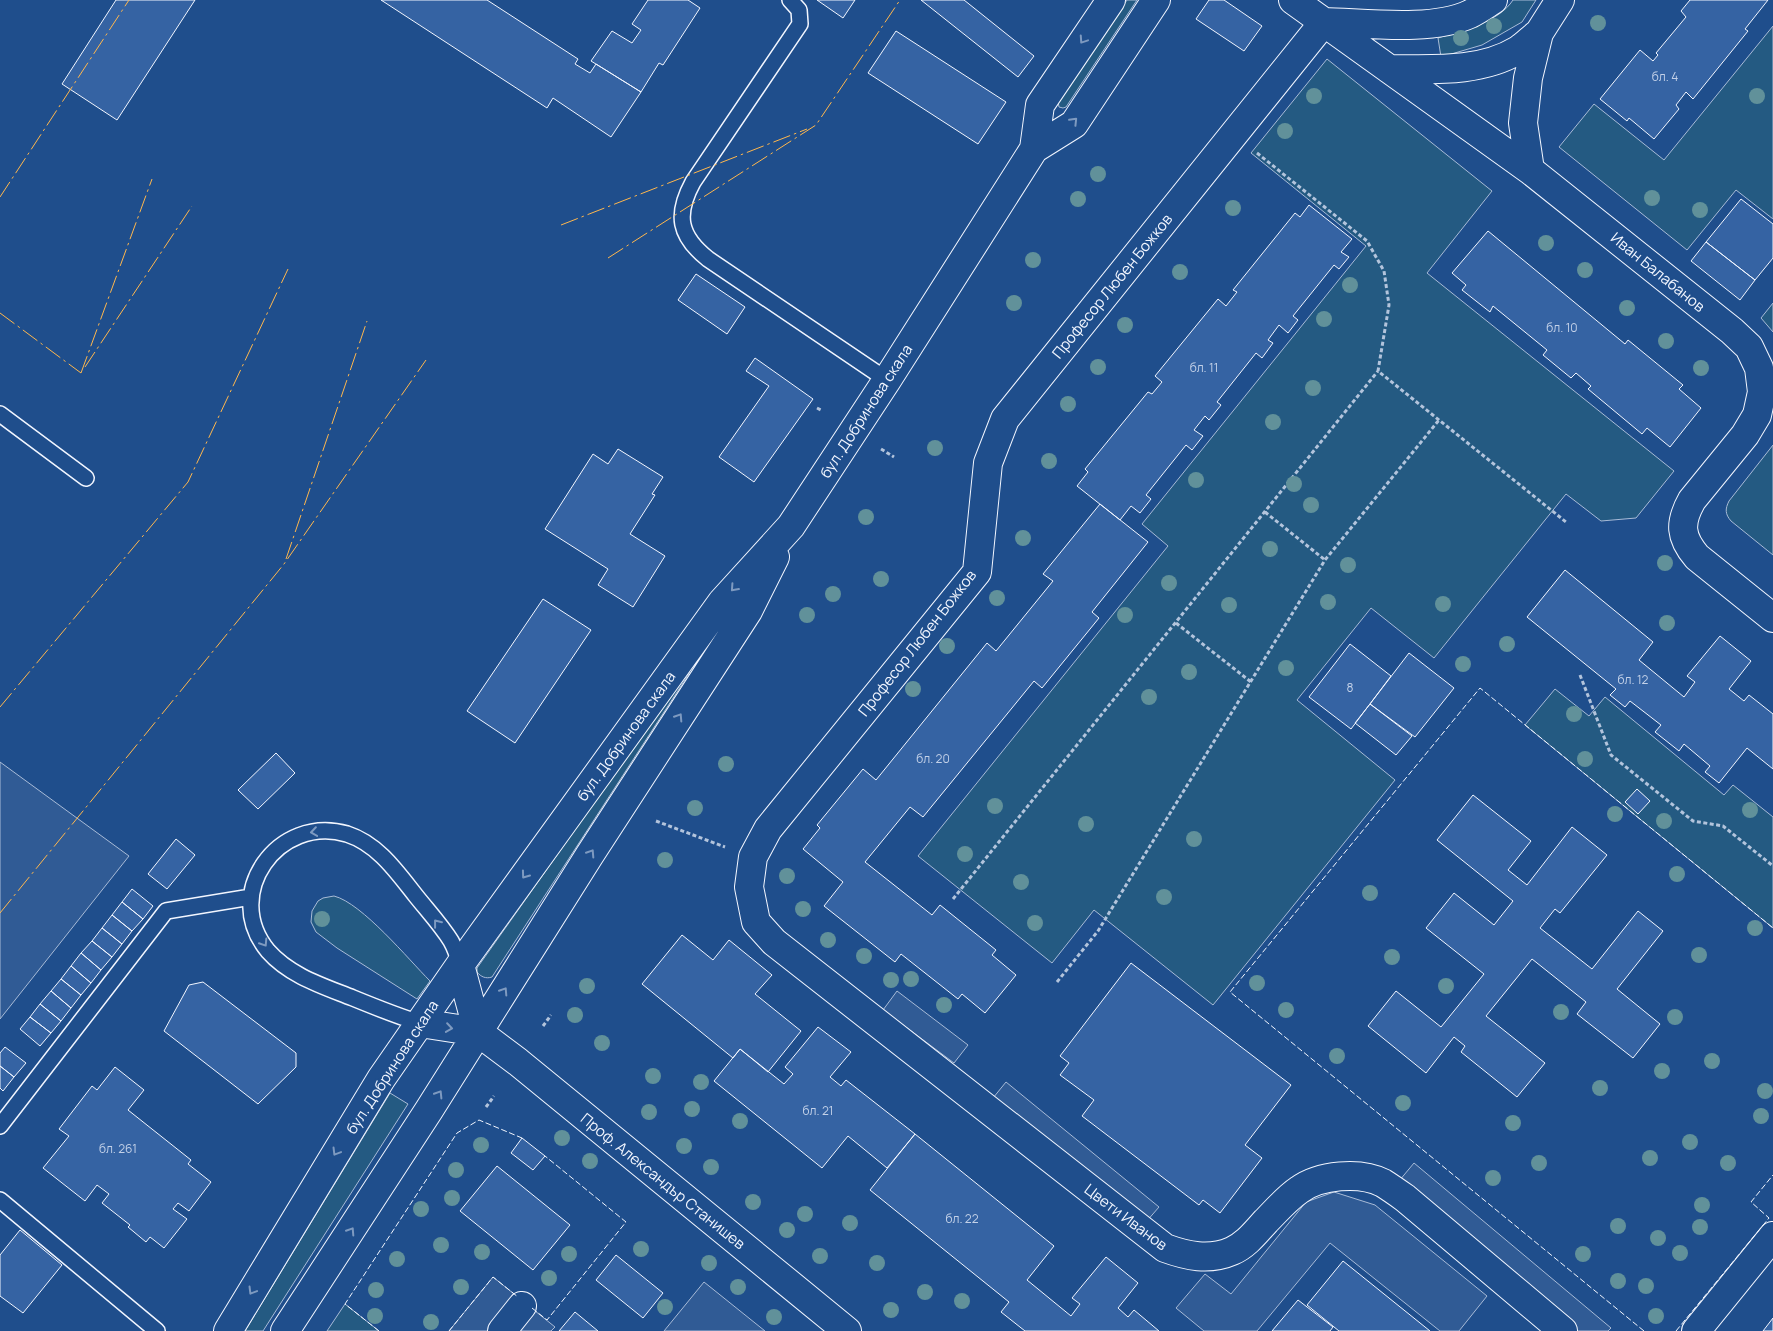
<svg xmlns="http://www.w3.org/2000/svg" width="1773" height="1331" viewBox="0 0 1773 1331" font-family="Manrope,sans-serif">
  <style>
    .green { fill: #245a82; stroke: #a8bbd7 }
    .parking { fill: #305b95; stroke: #a8bbd7 }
    .building { fill: #3563a3; stroke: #f2f6ff }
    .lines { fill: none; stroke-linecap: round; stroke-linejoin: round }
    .lane-casing { stroke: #f2f6ff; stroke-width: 18 }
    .street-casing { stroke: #f2f6ff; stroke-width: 30 }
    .secondary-casing { stroke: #f2f6ff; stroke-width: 30 }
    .path { stroke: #b3c4dc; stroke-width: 3; stroke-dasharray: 4 2.5; stroke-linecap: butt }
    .lane { stroke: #1f4e8c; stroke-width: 15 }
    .street { stroke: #1f4e8c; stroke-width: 28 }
    .secondary { stroke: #1f4e8c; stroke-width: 28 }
    .fence { stroke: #f2f6ff; stroke-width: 1; stroke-dasharray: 6 2.5; stroke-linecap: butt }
    .power { stroke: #ffb74d; stroke-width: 1; stroke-dasharray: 18 4 2.5 4; stroke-linecap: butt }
    .tree { fill: #61919a }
    .oneway { stroke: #7e9ac0 }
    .labels { text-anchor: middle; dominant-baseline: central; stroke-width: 4; stroke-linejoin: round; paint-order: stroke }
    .number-label { font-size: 12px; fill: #c3d1e8 }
    .street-label { font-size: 15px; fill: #f2f6ff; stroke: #1f4e8c }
  </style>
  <rect width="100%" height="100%" fill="#1f4e8c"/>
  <!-- green -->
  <path class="green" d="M1127,0H1137L1066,107L1063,108L1059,107L1058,101Z
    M1513,0H1536L1522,22L1482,45L1441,57L1438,38C1462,31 1499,22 1513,0Z
    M1773,26V219L1736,190L1687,250L1559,147L1594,104L1664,160Z
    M1327,59L1492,191L1427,273L1674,471L1636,518L1601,521L1566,494L1434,658L1371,608L1297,700L1395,780L1213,1005L1094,910L1052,963L918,856L1168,546L1142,524L1366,246L1251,153Z
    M1773,303V332L1761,318Z
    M1773,445V555L1731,521C1725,514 1725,509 1729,501Z
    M688,670L690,672L492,977C486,979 481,977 477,972V968Z
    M1555,689L1589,716L1605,697L1724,795L1733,785L1773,817V928L1525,725Z
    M334,896C362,903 409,960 430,981L417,999L337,948L316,932L311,922L312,911L318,901L323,898Z
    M390,1093L408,1104L263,1331H245Z
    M345,1304L379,1331H327Z"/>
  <!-- parking -->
  <path class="parking" d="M0,762L129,856L0,1019Z
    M897,991L968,1045L954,1063L883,1010Z
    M1006,1082L1159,1207L1146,1222L993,1098Z
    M1414,1163L1611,1328L1608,1331H1577L1399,1181Z
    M1334,1192L1375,1205L1487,1296L1459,1331H1440L1330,1243L1257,1331H1204L1176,1308L1205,1274L1231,1294L1306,1202Z
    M493,1277L555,1327L551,1331H449Z
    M704,1282L765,1331H664Z"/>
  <!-- building -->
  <path class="building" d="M116,0H195L117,120L62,84Z
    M381,0H487L578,59L575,64L590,73L596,64L641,92L611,137L553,98L547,108Z
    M648,0H688L700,8L663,65L659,63L641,92L591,61L612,31L632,43L641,30L632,24Z
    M817,0H855L843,18Z
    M921,0H964L1034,56L1018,77Z
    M1209,0H1224L1262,26L1244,51L1196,19Z
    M1690,0H1768L1745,29L1748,31L1693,99L1686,92L1676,105L1679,109L1654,139L1629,118L1627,121L1600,99L1640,50L1653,61L1658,55L1656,53L1686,17L1681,11Z
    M896,31L1006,102L978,144L868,73Z
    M1741,199L1773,224V258L1755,280L1706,242Z
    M1309,205L1352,239L1341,252L1349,257L1339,269L1334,265L1293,316L1298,320L1288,333L1279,325L1268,340L1273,343L1262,358L1256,353L1217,402L1221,405L1209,420L1205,416L1194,430L1203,436L1192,450L1186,445L1146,495L1151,499L1140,513L1131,506L1120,520L1077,486L1088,472L1085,469L1148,392L1152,394L1162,382L1155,376L1218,299L1226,306L1237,292L1233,290L1295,213L1300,217Z
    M1488,231L1625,344L1628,340L1683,385L1679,389L1701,408L1670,447L1647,428L1642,434L1588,389L1591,386L1576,373L1571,378L1543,355L1547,350L1493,306L1490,312L1462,290L1466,285L1452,273Z
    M1706,242L1755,280L1740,300L1691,261Z
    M696,274L745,307L727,334L678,300Z
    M755,358L813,399L754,482L719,457L769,386L746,371Z
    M618,449L663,477L652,494L655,495L630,534L665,556L633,607L598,585L608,569L545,529L593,454L608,464Z
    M1100,504L1148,542L1092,612L1099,618L1042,688L1034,681L923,817L910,807L865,862L932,915L940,905L996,950L992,955L1016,975L985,1013L962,994L958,999L901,954L895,962L824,906L843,882L803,849L820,828L817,825L863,769L876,780L987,643L996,651L1053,581L1043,574Z
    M1565,570L1653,642L1639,660L1684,697L1695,682L1687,676L1720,636L1751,661L1729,689L1744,701L1749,695L1773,714V769L1747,748L1719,783L1705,772L1710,766L1684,744L1679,751L1655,732L1661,725L1630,701L1625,707L1610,695L1616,689L1527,617Z
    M543,599L591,630L515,743L467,711Z
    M1350,644L1391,676L1351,729L1309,697Z
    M1409,653L1454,688L1415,737L1370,704Z
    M1370,704L1412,736L1396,755L1355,723Z
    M276,753L295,773L258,809L238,790Z
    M1637,789L1650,801L1638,814L1625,802Z
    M1473,795L1531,841L1508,870L1527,885L1572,827L1607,855L1560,913L1555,909L1540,928L1592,969L1638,911L1663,931L1617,989L1660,1024L1633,1058L1577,1014L1586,1002L1532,959L1486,1016L1545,1063L1517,1097L1461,1052L1465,1046L1454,1037L1426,1073L1368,1026L1396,991L1441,1027L1484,974L1426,928L1454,893L1494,925L1513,901L1437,840Z
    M176,839L195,855L167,889L148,874Z
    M132,889L153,906L143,919L122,902Z
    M122,902L143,919L132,931L112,915Z
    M112,915L132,931L122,944L102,928Z
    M102,928L122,944L112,957L92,941Z
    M682,935L713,960L729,940L772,975L755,994L801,1031L768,1072L740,1049L733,1058L642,984Z
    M92,941L112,957L101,970L81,953Z
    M81,953L101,970L91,983L71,966Z
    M1131,963L1291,1085L1245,1145L1262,1158L1220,1213L1203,1200L1199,1205L1082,1116L1094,1100L1060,1075L1069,1063L1060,1056Z
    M71,966L91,983L81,995L61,979Z
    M61,979L81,995L71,1008L51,991Z
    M203,982L296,1053V1067L258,1104L164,1031L189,985Z
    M51,991L71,1008L61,1021L40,1004Z
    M40,1004L61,1021L51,1033L30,1017Z
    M30,1017L51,1033L40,1046L20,1029Z
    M818,1027L851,1052L830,1077L841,1086L846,1080L915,1134L887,1168L848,1136L822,1168L714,1081L740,1049L784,1084L793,1074L785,1067Z
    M5,1047L26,1063L14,1077L0,1066V1053Z
    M0,1066L14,1077L3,1091L0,1088Z
    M115,1067L144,1090L128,1110L191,1160L188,1164L211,1182L189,1211L178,1203L173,1209L187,1219L164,1248L150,1237L146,1242L128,1227L130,1225L102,1203L109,1194L97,1185L85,1201L43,1168L69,1136L59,1129L92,1086L97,1090Z
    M915,1134L1054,1246L1027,1280L1071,1316L1080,1304L1072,1298L1106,1257L1138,1283L1118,1308L1128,1317L1134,1310L1159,1331H1025L1001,1312L1009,1302L870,1190Z
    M522,1138L545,1156L533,1170L511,1153Z
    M497,1166L570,1225L533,1270L460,1211Z
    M20,1230L62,1265L23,1313L0,1296V1255Z
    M616,1255L663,1293L643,1318L596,1280Z
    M1343,1261L1430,1331H1339L1307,1305Z
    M1298,1300L1333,1327L1330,1331H1272Z
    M575,1312L598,1331H559Z
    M1773,1318V1331H1763Z"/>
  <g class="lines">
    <!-- lane casing -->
    <g class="lane-casing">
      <path id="lane" d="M790,0L799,10L800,24L693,182C675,215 679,236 708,259L887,380
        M0,414L86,478
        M420,1023C397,1016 375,1007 353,998C323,986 290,976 268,951C221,894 278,814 347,834C378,844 397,872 416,896C428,911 441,925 451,941C455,948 458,957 460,965
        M0,1126L166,911L251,897
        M0,1200L157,1331"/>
    </g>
    <!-- street casing -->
    <g class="street-casing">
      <path id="street" d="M1293,0L1530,170L1732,331L1749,347L1759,368L1762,392L1757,415L1745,435L1692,500C1679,523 1680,537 1697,557L1773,618
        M1493,0C1485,5 1478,10 1470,14C1431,32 1366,23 1324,22L1005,419L988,463L977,572L768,829L753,857L749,887L756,922L774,942L1165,1248C1187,1256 1209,1261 1232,1251C1246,1245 1255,1233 1266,1221C1276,1211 1287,1198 1299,1190C1319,1175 1360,1171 1383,1183C1391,1188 1398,1193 1405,1198L1563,1331
        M1389,69C1432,69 1480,73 1518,50C1526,45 1532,38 1539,33
        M1530,170L1523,123L1528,78L1539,33L1560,0
        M502,1331L522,1306
        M1696,1331L1773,1236"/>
    </g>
    <!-- secondary casing -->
    <g class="secondary-casing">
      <path id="secondary" d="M1034,149L1074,124L1156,0
        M460,965L478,1032
        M420,1023L478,1032L518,1062L847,1331
        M228,1331L381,1079L460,965L722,602L791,526L887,380L1034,149L1040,105L1111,0
        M285,1331L429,1110L589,856L748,611L775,557"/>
    </g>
    <!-- path -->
    <path class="path" d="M1257,153L1367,241L1384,271L1389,305L1378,371L1566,522
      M817,408L821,410
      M881,449L894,457
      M1265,512L1325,560
      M1176,623L1251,682
      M1580,675L1611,755L1693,821L1723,826L1773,866
      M656,821L725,847
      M953,899L1378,371
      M1057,982L1098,931L1325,560L1439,420
      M543,1026L551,1015
      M486,1107L494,1096"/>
    <!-- lane -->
    <use href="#lane" class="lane"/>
    <!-- street -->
    <use href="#street" class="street"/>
    <!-- secondary -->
    <use href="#secondary" class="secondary"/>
    <!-- fence -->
    <path class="fence" d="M532,1308L547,1320L626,1222L545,1156
      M379,1331L345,1304L457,1133L479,1120L522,1138
      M449,1331L493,1277L518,1297
      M1644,1331L1230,992L1480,688L1773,928
      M1676,1331L1769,1218L1751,1202L1773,1175"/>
    <!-- power -->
    <path class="power" d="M0,197L129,0
      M561,225L807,129
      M608,258L816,125L900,0
      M0,313L81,373
      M85,367L192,206
      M81,373L152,179
      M286,559L367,321
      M0,707L188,482L288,269
      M0,913L284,564L426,360"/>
  </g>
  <!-- trees -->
  <g class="tree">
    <circle cx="1598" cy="23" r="8"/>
    <circle cx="1494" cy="26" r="8"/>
    <circle cx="1461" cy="38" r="8"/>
    <circle cx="1314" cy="96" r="8"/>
    <circle cx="1757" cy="96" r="8"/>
    <circle cx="1285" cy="131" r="8"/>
    <circle cx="1098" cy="174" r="8"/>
    <circle cx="1652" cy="198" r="8"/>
    <circle cx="1078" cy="199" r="8"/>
    <circle cx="1233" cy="208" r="8"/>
    <circle cx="1700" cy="210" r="8"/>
    <circle cx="1546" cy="243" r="8"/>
    <circle cx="1033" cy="260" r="8"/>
    <circle cx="1585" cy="270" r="8"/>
    <circle cx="1180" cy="272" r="8"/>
    <circle cx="1350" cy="285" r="8"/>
    <circle cx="1014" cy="303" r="8"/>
    <circle cx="1627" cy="308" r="8"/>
    <circle cx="1324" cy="319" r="8"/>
    <circle cx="1125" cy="325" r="8"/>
    <circle cx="1666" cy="341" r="8"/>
    <circle cx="1098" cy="367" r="8"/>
    <circle cx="1701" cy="368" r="8"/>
    <circle cx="1313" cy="388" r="8"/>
    <circle cx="1068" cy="404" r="8"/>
    <circle cx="1273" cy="422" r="8"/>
    <circle cx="935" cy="448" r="8"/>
    <circle cx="1049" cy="461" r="8"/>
    <circle cx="1196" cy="480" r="8"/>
    <circle cx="1294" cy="484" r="8"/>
    <circle cx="1311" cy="505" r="8"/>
    <circle cx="866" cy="517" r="8"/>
    <circle cx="1023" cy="538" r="8"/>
    <circle cx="1270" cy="549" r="8"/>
    <circle cx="1665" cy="563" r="8"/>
    <circle cx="1348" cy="565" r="8"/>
    <circle cx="881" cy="579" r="8"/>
    <circle cx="1169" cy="583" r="8"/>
    <circle cx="833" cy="594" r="8"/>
    <circle cx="997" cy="598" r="8"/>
    <circle cx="1328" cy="602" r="8"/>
    <circle cx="1443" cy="604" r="8"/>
    <circle cx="1229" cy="605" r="8"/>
    <circle cx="807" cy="615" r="8"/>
    <circle cx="1125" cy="615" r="8"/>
    <circle cx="1667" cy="623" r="8"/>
    <circle cx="1507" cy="644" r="8"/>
    <circle cx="947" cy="646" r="8"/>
    <circle cx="1463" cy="664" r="8"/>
    <circle cx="1286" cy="668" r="8"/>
    <circle cx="1189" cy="672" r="8"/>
    <circle cx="913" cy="689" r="8"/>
    <circle cx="1149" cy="697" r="8"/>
    <circle cx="1574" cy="714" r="8"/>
    <circle cx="1585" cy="759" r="8"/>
    <circle cx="726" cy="764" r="8"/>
    <circle cx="995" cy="806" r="8"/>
    <circle cx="695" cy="808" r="8"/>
    <circle cx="1750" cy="810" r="8"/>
    <circle cx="1615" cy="814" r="8"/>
    <circle cx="1664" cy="821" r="8"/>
    <circle cx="1086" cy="824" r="8"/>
    <circle cx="1194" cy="839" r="8"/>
    <circle cx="965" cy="854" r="8"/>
    <circle cx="665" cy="860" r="8"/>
    <circle cx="1677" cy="874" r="8"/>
    <circle cx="787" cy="876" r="8"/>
    <circle cx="1021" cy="882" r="8"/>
    <circle cx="1370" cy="893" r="8"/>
    <circle cx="1164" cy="897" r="8"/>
    <circle cx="803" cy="909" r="8"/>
    <circle cx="322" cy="919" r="8"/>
    <circle cx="1035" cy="923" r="8"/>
    <circle cx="1755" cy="928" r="8"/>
    <circle cx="828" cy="940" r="8"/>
    <circle cx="1699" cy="955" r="8"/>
    <circle cx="864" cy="956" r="8"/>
    <circle cx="1392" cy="957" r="8"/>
    <circle cx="911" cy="979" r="8"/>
    <circle cx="891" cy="980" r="8"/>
    <circle cx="1257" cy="983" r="8"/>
    <circle cx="587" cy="986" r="8"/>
    <circle cx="1446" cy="986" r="8"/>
    <circle cx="944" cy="1005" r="8"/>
    <circle cx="1286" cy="1010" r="8"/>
    <circle cx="1561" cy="1012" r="8"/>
    <circle cx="575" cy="1015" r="8"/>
    <circle cx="1675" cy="1017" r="8"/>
    <circle cx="602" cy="1043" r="8"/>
    <circle cx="1337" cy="1056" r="8"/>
    <circle cx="1712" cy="1061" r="8"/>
    <circle cx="1662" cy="1071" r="8"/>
    <circle cx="653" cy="1076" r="8"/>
    <circle cx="701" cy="1082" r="8"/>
    <circle cx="1600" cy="1088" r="8"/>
    <circle cx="1765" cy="1091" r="8"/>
    <circle cx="1403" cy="1103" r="8"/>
    <circle cx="692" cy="1109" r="8"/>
    <circle cx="649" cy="1112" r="8"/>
    <circle cx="1761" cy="1116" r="8"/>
    <circle cx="740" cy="1121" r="8"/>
    <circle cx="1513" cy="1123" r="8"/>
    <circle cx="562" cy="1138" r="8"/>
    <circle cx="1690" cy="1142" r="8"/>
    <circle cx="481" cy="1145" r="8"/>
    <circle cx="684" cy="1146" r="8"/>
    <circle cx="1650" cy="1158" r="8"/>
    <circle cx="590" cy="1161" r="8"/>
    <circle cx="1539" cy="1163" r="8"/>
    <circle cx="1728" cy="1163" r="8"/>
    <circle cx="711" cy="1167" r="8"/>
    <circle cx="456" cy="1170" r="8"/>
    <circle cx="1493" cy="1178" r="8"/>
    <circle cx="452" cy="1198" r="8"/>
    <circle cx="753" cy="1202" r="8"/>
    <circle cx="1702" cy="1205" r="8"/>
    <circle cx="421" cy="1209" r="8"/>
    <circle cx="805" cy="1214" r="8"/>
    <circle cx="850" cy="1223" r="8"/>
    <circle cx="1618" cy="1226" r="8"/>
    <circle cx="1700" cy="1227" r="8"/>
    <circle cx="787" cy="1230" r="8"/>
    <circle cx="1658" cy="1238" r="8"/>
    <circle cx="441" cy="1245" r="8"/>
    <circle cx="641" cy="1249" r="8"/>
    <circle cx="482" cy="1252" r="8"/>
    <circle cx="1680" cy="1253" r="8"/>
    <circle cx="569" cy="1254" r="8"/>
    <circle cx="1583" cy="1254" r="8"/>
    <circle cx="820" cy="1256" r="8"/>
    <circle cx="397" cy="1259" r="8"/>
    <circle cx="709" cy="1263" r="8"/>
    <circle cx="877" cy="1263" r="8"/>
    <circle cx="549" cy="1278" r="8"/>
    <circle cx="1618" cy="1281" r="8"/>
    <circle cx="1646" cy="1286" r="8"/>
    <circle cx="461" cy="1287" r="8"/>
    <circle cx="738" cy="1287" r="8"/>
    <circle cx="376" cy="1290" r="8"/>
    <circle cx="925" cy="1292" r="8"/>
    <circle cx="962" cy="1301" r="8"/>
    <circle cx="665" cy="1307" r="8"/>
    <circle cx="891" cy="1310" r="8"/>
    <circle cx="375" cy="1316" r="8"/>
    <circle cx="1656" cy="1316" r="8"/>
    <circle cx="774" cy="1317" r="8"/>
    <circle cx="431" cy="1322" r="8"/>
  </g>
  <!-- one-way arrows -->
  <defs><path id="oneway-chevron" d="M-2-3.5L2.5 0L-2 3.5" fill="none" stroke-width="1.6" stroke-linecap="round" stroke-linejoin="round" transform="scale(1.25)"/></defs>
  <g class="oneway">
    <use href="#oneway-chevron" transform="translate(1083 40) rotate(124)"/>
    <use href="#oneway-chevron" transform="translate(1074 121) rotate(-46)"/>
    <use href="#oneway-chevron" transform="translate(734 588) rotate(132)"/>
    <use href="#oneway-chevron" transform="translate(679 717) rotate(-57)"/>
    <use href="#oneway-chevron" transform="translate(314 832) rotate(172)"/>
    <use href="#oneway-chevron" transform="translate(591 853) rotate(-57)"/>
    <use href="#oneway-chevron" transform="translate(525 875) rotate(126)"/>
    <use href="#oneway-chevron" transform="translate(437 923) rotate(-128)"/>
    <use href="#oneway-chevron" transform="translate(264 943) rotate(57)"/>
    <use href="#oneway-chevron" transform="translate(504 991) rotate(-57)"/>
    <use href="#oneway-chevron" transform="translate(449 1028) rotate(8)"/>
    <use href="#oneway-chevron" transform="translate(439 1094) rotate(-58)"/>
    <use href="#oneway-chevron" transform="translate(336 1152) rotate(121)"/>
    <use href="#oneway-chevron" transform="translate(351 1231) rotate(-57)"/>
    <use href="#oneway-chevron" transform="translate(252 1291) rotate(121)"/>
  </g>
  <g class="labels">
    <!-- number labels -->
    <g class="number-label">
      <text x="1665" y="76">бл. 4</text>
      <text x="1562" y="327">бл. 10</text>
      <text x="1204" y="367">бл. 11</text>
      <text x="1633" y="679">бл. 12</text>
      <text x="1350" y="687">8</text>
      <text x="933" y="758">бл. 20</text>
      <text x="818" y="1110">бл. 21</text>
      <text x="118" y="1148">бл. 261</text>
      <text x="962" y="1218">бл. 22</text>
    </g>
    <!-- street labels -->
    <g class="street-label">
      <text transform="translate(1658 272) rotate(39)">Иван Балабанов</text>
      <text transform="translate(1112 286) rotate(-51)">Професор Любен Божков</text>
      <text transform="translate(866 411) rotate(-57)">бул. Добринова скала</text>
      <text transform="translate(917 643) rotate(-52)">Професор Любен Божков</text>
      <text transform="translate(626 736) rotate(-54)">бул. Добринова скала</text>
      <text transform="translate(392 1067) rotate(-57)">бул. Добринова скала</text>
      <text transform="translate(663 1181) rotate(39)">Проф. Александър Станишев</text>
      <text transform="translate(1126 1217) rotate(37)">Цвети Иванов</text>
    </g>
  </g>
</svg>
